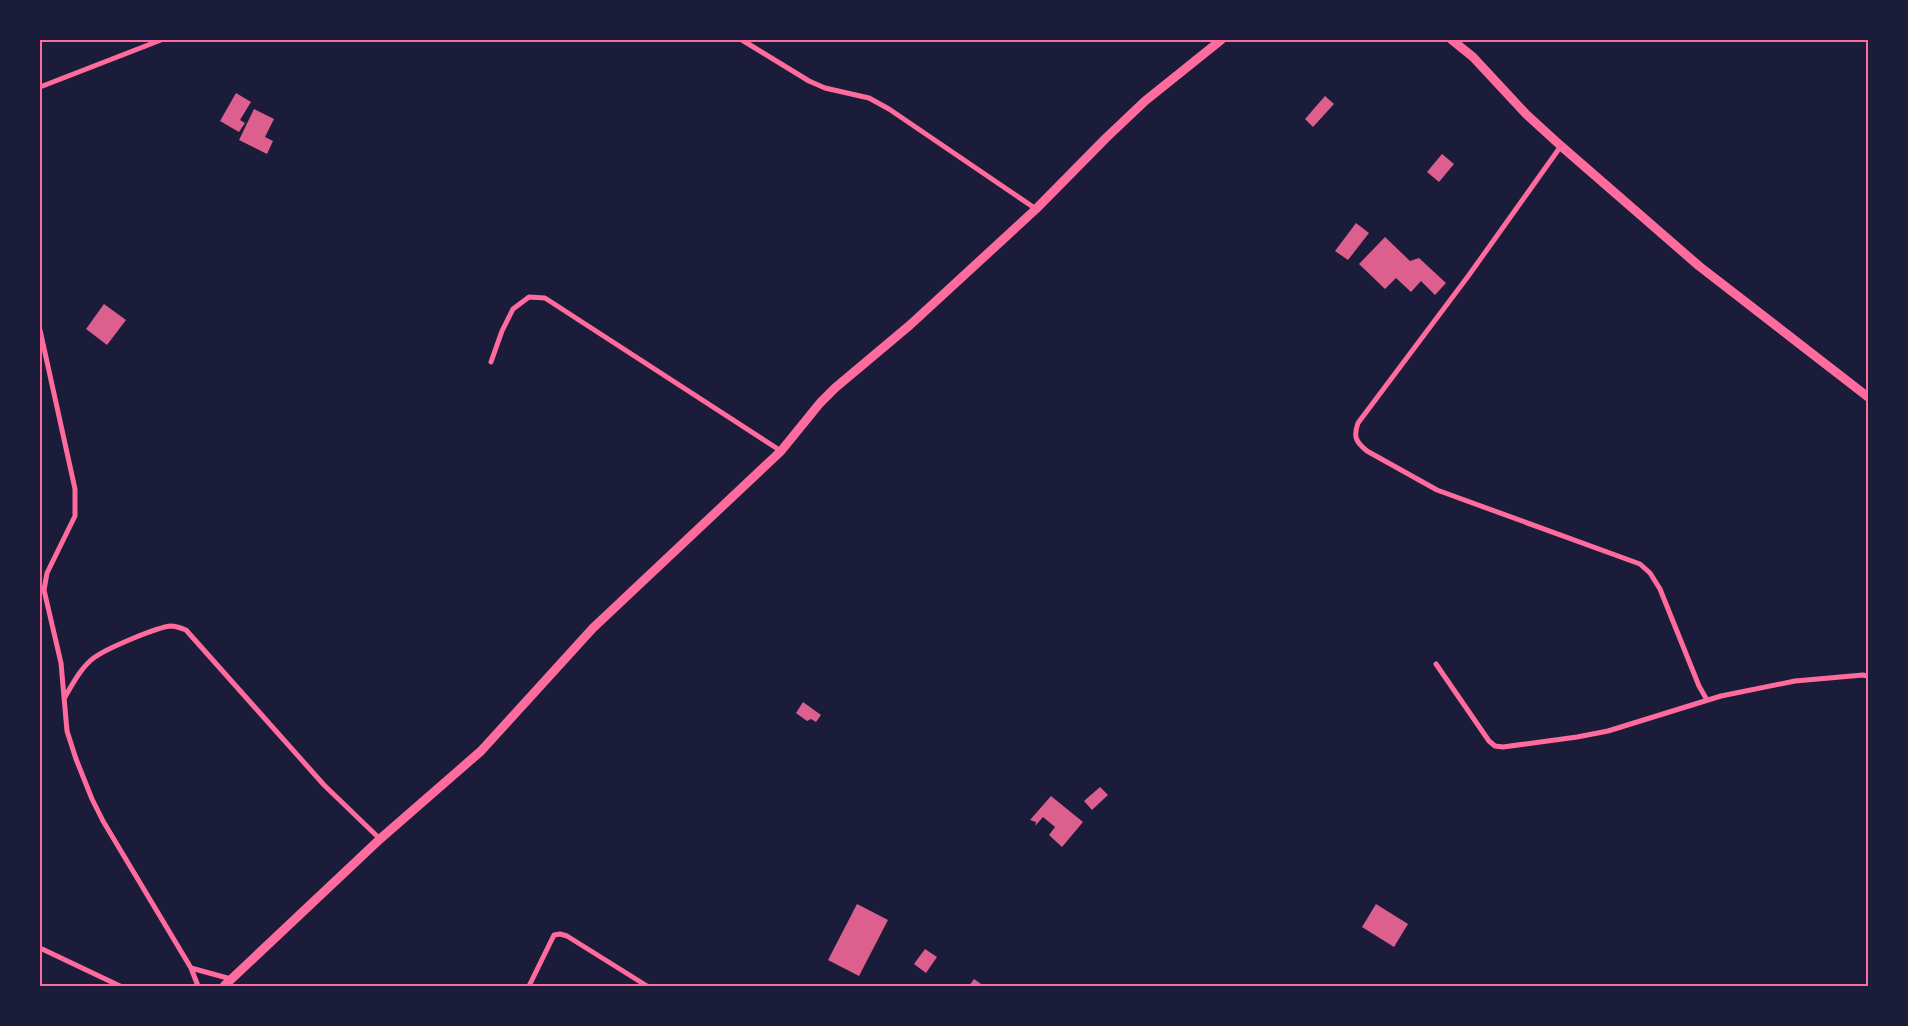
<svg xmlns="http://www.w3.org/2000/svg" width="1908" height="1026" viewBox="0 0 1908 1026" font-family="'Crimson Pro',serif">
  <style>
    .building { fill: #dd5f8e }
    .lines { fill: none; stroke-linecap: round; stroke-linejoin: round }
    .minor { stroke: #ff6b9d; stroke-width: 5 }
    .tertiary { stroke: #ff6b9d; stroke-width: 9 }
    .neatline { fill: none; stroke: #ff6b9d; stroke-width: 2 }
  </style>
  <rect width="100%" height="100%" fill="#1b1b3a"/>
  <!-- building -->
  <path class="building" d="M236,93L251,102L240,120L245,123L239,132L220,121Z
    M1325,96L1334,104L1313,127L1305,119Z
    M254,109L274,119L265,137L273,141L267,154L239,140Z
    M1442,154L1454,164L1439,182L1427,172Z
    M1356,223L1369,233L1348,260L1335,251Z
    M1385,237L1410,261L1419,258L1446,283L1435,295L1421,281L1411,292L1396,278L1385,289L1359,264Z
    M104,304L126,320L107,345L86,329Z
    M803,702L821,715L816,722L811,719L807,721L796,713Z
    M1100,787L1108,795L1092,810L1084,801Z
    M1051,796L1083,822L1062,847L1049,835L1055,827L1043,817L1035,826L1036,822L1030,820Z
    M857,904L888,920L859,976L828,960Z
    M1376,904L1408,924L1394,947L1362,927Z
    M925,949L937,957L926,973L914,964Z
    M974,979L981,984L980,986H969Z"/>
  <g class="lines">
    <!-- minor -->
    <path class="minor" d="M742,40L809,81L825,88L869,98L889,109L1036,209
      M40,87L161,40
      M1561,146L1469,275L1358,423C1353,437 1356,442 1367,451L1437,490L1640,564L1650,573L1660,589L1699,686L1707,700
      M40,330L75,489V516L47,573L44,590L61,663L67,731L76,759L92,799L103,821L191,968L198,986
      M491,362L502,331L513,309L529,297L545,298L781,451
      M1436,664L1489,741L1495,746L1503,747L1577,737L1608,731L1721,696L1795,681L1863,675L1868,676
      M65,697C73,683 82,666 95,657C108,648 157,627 171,626C176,626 181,628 186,630L324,785L380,839
      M40,948L120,986
      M191,968L231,979
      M529,986L554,935L560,934L567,936L647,986"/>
    <!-- tertiary -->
    <path class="tertiary" d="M1452,40L1473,57L1526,114L1561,146L1699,266L1868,397
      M224,986L380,839L481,751L593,628L781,451L820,403L835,388L910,325L1036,209L1106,138L1145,101L1221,40"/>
  </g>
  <!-- border -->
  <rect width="1908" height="1026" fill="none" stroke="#1b1b3a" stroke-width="82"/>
  <rect x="41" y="41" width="1826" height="944" class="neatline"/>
</svg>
